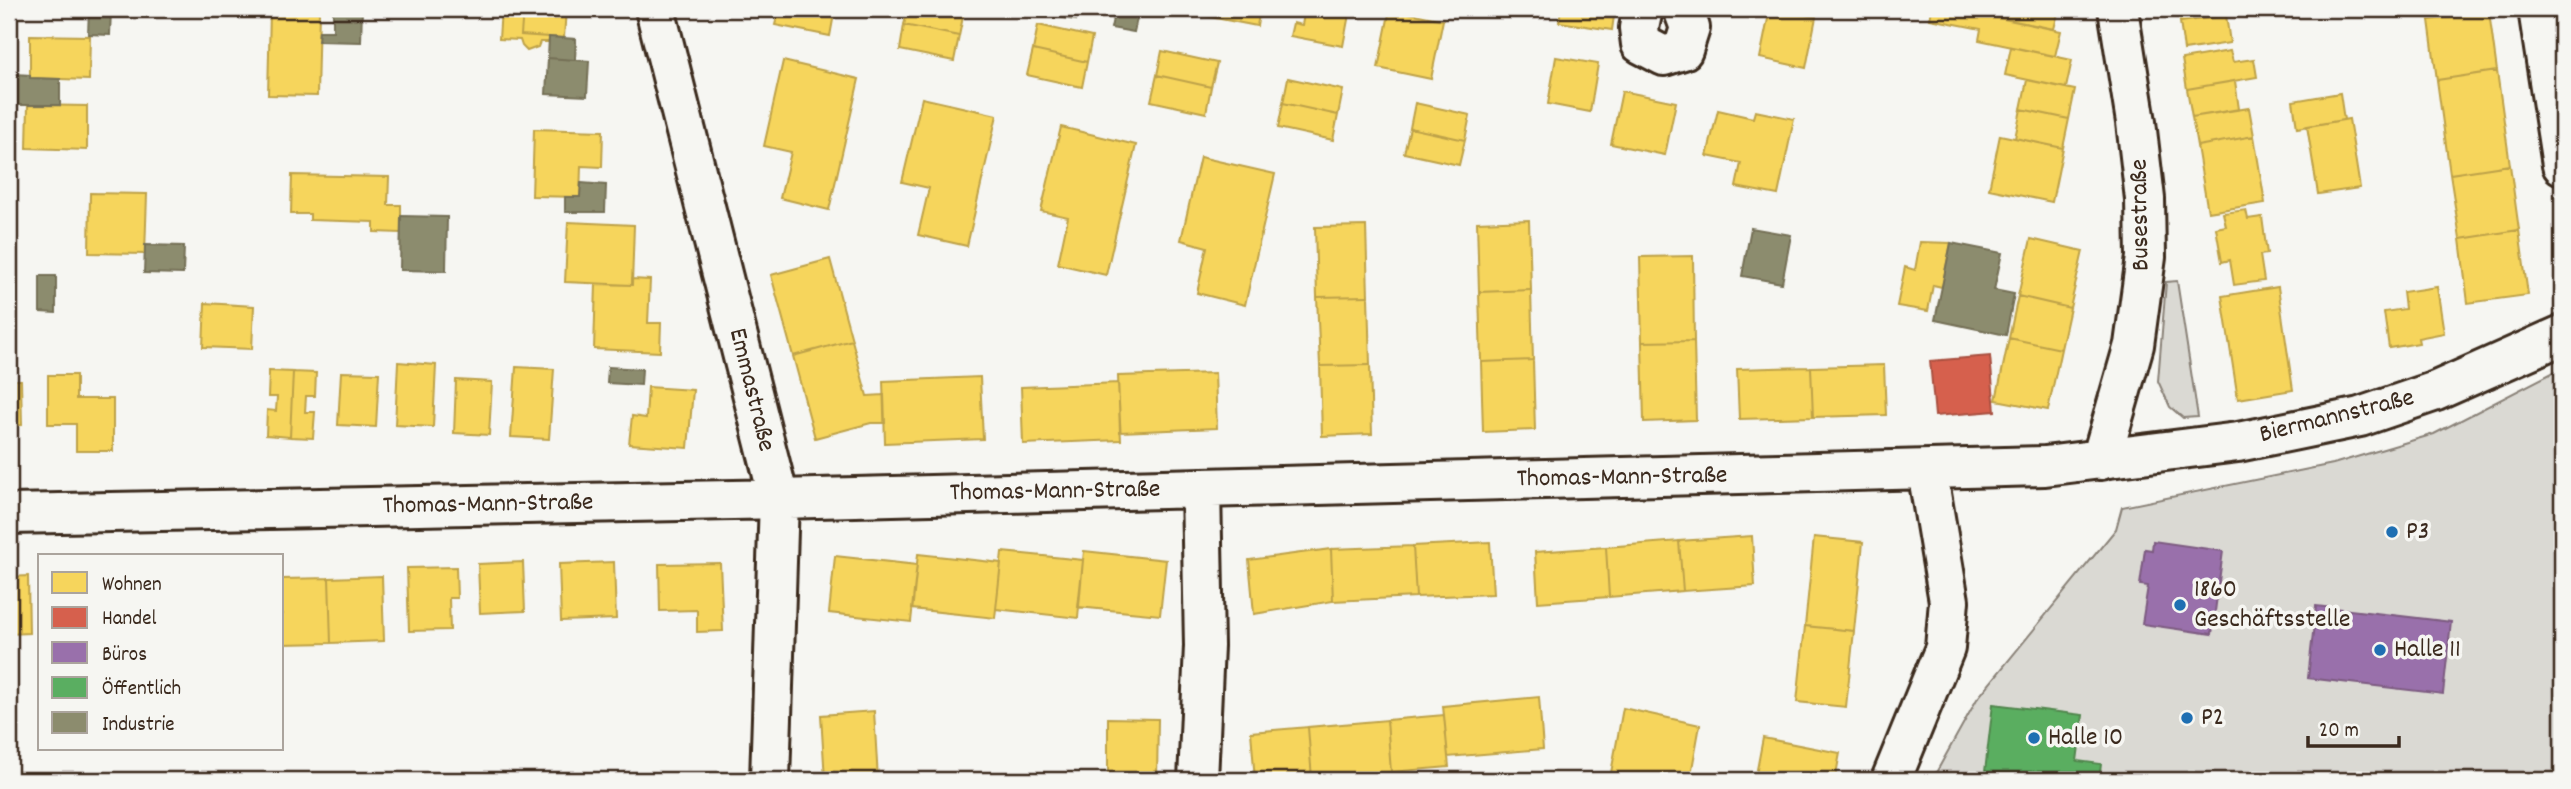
<svg xmlns="http://www.w3.org/2000/svg" width="2571" height="789" viewBox="0 0 2571 789" font-family="Dekko,sans-serif">
  <style>
    .green { fill: #dad9d3; stroke: #8a8278; stroke-width: 2 }
    .homes { fill: #f6d55c; stroke: #bea249; stroke-width: 2 }
    .shops { fill: #d6604d; stroke: #a8503f; stroke-width: 2 }
    .offices { fill: #9970ab; stroke: #7d5b81; stroke-width: 2 }
    .public { fill: #5aae61; stroke: #51864d; stroke-width: 2 }
    .industry { fill: #8c8c6e; stroke: #746f56; stroke-width: 2 }
    .lines { fill: none; stroke-linecap: round; stroke-linejoin: round }
    .minor-casing { stroke: #3b2a1e; stroke-width: 44 }
    .minor { stroke: #f6f6f2; stroke-width: 38 }
    .poi-dot { fill: #1f6fb2; stroke: #f6f6f2; stroke-width: 2.5 }
    .labels { text-anchor: middle; dominant-baseline: central; stroke-width: 7; stroke-linejoin: round; paint-order: stroke }
    .street-label { font-size: 26px; fill: #3b2a1e; stroke: #f6f6f2 }
    .poi-label { font-size: 26px; fill: #3b2a1e; stroke: #f6f6f2; text-anchor: start }
  </style>
  <rect width="100%" height="100%" fill="#f6f6f2"/>
  <filter id="ink" filterUnits="userSpaceOnUse"><feTurbulence type="fractalNoise" baseFrequency=".0143" numOctaves="2"/><feDisplacementMap in="SourceGraphic" scale="14" xChannelSelector="R" yChannelSelector="G"/><feConvolveMatrix kernelMatrix="1 2 1 2 8 2 1 2 1" color-interpolation-filters="sRGB"/></filter>
  <g filter="url(#ink)">
    <!-- green -->
    <path class="green" d="M2177,281L2198,417L2183,418L2170,407L2158,381L2166,282Z
      M2562,368V780H1932L1977,699L2116,529L2122,507L2333,464L2434,434Z"/>
    <!-- homes -->
    <path class="homes" d="M501,9H523L521,35L549,37V42H540L538,47L527,51L522,46L520,40L499,39Z
      M523,9H566L564,38L521,35Z
      M779,9H835L830,36L775,25Z
      M908,9H949L964,12L959,36L904,25Z
      M1207,9H1260L1257,26L1205,16Z
      M1305,9H1350L1343,46L1290,36L1293,23L1302,25Z
      M1390,9L1443,20L1431,79L1378,68Z
      M1561,9H1615L1612,30L1559,22Z
      M1770,9L1816,17L1806,68L1760,58Z
      M1932,9H1956L2061,31L2055,56L1979,40L1981,29L1930,19Z
      M1956,9H2059L2054,29Z
      M2178,9H2237L2238,14L2180,22Z
      M2427,9H2488L2489,12L2429,20Z
      M270,11L319,12L317,96L268,95Z
      M2489,12L2497,71L2437,80L2429,20Z
      M2226,15L2230,43L2184,50L2180,22Z
      M904,25L959,36L954,61L900,50Z
      M1038,25L1092,37L1087,62L1033,50Z
      M30,35L90,36L89,80L30,78Z
      M2011,47L2072,60L2066,88L2005,75Z
      M1033,50L1087,62L1082,87L1027,75Z
      M1162,51L1217,63L1211,87L1157,75Z
      M2230,51L2233,62L2254,59L2257,77L2187,89L2182,59Z
      M1556,57L1598,64L1590,112L1548,104Z
      M783,61L859,79L829,210L780,198L791,152L764,146Z
      M2497,71L2510,165L2450,174L2437,80Z
      M1157,75L1211,87L1206,113L1151,101Z
      M1288,78L1343,90L1338,115L1283,103Z
      M2027,80L2075,90L2069,119L2021,109Z
      M2235,81L2239,109L2192,117L2187,89Z
      M1622,91L1676,102L1665,155L1611,144Z
      M2340,93L2344,120L2297,128L2293,101Z
      M922,98L997,115L967,246L918,235L929,188L902,182Z
      M1283,103L1338,115L1333,140L1278,128Z
      M1415,103L1470,115L1465,140L1410,128Z
      M28,105L87,106V150L27,148Z
      M2249,108L2254,136L2197,146L2192,117Z
      M2021,109L2069,119L2063,148L2015,138Z
      M1718,110L1753,118L1755,111L1794,119L1778,195L1736,187L1741,163L1707,156Z
      M2349,119L2360,188L2318,194L2307,126Z
      M1061,127L1136,145L1106,275L1058,264L1068,217L1041,211Z
      M1410,128L1465,140L1459,165L1404,153Z
      M534,129L603,131L602,167L581,166L580,197L532,196Z
      M2000,135L2063,148L2052,202L1989,189Z
      M2254,136L2265,203L2208,212L2197,146Z
      M1200,157L1275,174L1245,305L1197,293L1207,247L1181,240Z
      M2510,165L2519,230L2460,239L2450,174Z
      M292,175L389,177L388,205H401V233L374,232V222L310,220V214H291Z
      M90,193L147,194L145,254L89,253Z
      M2246,210L2248,219L2262,217L2267,254L2260,255L2264,281L2234,285L2230,260L2222,262L2216,228L2226,226L2223,213Z
      M1529,220L1531,290L1479,292L1477,222Z
      M568,222L634,225L632,285L565,282Z
      M1366,226L1368,296L1317,297L1315,227Z
      M2519,230L2528,295L2468,303L2460,239Z
      M2031,239L2083,251L2070,308L2018,296Z
      M1920,242L1951,243L1942,287L1933,285L1928,311L1897,306L1905,267L1915,270Z
      M1693,256L1694,341L1642,342L1640,257Z
      M830,259L852,340L793,356L771,275Z
      M632,279L650,280L648,323H661L660,352L594,349L596,284L632,285Z
      M2278,287L2293,390L2238,399L2222,296Z
      M2437,287L2444,333L2418,338L2419,343L2389,348L2384,312L2405,309L2403,292Z
      M1531,290L1533,360L1481,362L1479,292Z
      M1368,296L1370,365L1320,366L1317,297Z
      M2018,296L2070,308L2061,349L2009,338Z
      M205,303L254,306L252,349L203,347Z
      M2009,338L2061,349L2048,410L1996,400Z
      M852,340L867,396L884,395L885,423H871L815,438L793,356Z
      M1694,341L1696,420L1644,422L1642,342Z
      M1533,360L1535,430L1483,432L1481,362Z
      M398,362L436,365L433,427L395,425Z
      M1370,365L1372,434L1322,436L1320,366Z
      M1884,365L1886,415L1813,417L1811,367Z
      M516,367L554,369L549,439L511,437Z
      M1811,367L1813,417L1739,419L1737,369Z
      M269,371L293,372L290,437L266,435L267,410L276,411L277,397H268Z
      M293,372L316,373L315,396H306L305,412H315L313,438L290,437Z
      M341,372L379,373L376,427L338,425Z
      M1215,373L1217,428L1120,432L1118,376Z
      M48,375H76V399H113V451H76V424H48Z
      M980,377L983,439L885,443L883,381Z
      M9,380H21L22,425L9,426Z
      M456,380L492,382L489,435L454,433Z
      M1118,383L1121,440L1023,444L1021,387Z
      M648,387L693,390L688,448L629,444L632,416L646,418Z
      M1752,536L1755,586L1683,591L1679,541Z
      M1814,537L1863,542L1854,631L1805,626Z
      M1679,541L1683,591L1609,597L1606,547Z
      M1490,542L1493,594L1416,597L1413,546Z
      M1413,546L1416,597L1333,601L1331,549Z
      M1606,547L1609,597L1538,602L1535,552Z
      M1331,549L1333,601L1254,614L1249,560Z
      M1084,551L1166,560L1160,615L1078,607Z
      M1002,552L1083,560L1078,618L996,609Z
      M918,554L1001,563L995,618L912,609Z
      M835,556L917,565L911,622L829,613Z
      M523,562L525,611L480,613L478,564Z
      M614,562L616,619L561,621L559,564Z
      M720,563L723,631L697,632V610L660,611L659,564Z
      M456,567L457,598H449L450,630L409,631L407,568Z
      M28,576L29,633L9,634V577Z
      M382,576L384,641L331,643L329,578Z
      M329,578L331,643L282,644V579Z
      M1805,626L1854,631L1846,707L1797,702Z
      M1539,697L1543,749L1448,757L1443,706Z
      M1623,708L1700,725L1690,780H1659L1611,773Z
      M874,711L878,780H825L821,715Z
      M1444,715L1449,767L1391,772L1387,720Z
      M1108,718L1158,719L1157,780H1108Z
      M1387,720L1391,772L1312,779L1308,727Z
      M1308,727L1312,779L1255,780L1251,732Z
      M1763,738L1840,753L1835,780H1755Z"/>
    <!-- shops -->
    <path class="shops" d="M1990,356L1995,411L1935,416L1930,361Z"/>
    <!-- offices -->
    <path class="offices" d="M2153,541L2223,551L2212,634L2142,624L2148,586L2140,585L2145,549L2152,550Z
      M2316,606L2451,622L2443,694L2308,678Z"/>
    <!-- public -->
    <path class="public" d="M1993,704L2083,715L2077,761L2101,764L2099,780H1984Z"/>
    <!-- industry -->
    <path class="industry" d="M89,9H111L110,35L88,34Z
      M333,9H362L361,42L318,41L319,31H333Z
      M1054,9H1078L1076,20L1052,16Z
      M1115,9H1139L1134,32L1111,28Z
      M549,37L576,39L575,60L548,58Z
      M548,58L589,61L587,96L546,94Z
      M15,74L30,75V78L60,79V105H14Z
      M581,183L606,185L605,212H565V197H580Z
      M401,216L447,217L446,271L400,270Z
      M1751,228L1791,235L1782,283L1742,276Z
      M1951,243L2002,253L1994,290L2014,294L2006,335L1935,320Z
      M145,245L184,246L183,274L144,273Z
      M40,276H56V313L40,312Z
      M608,367L642,369L641,385L607,383Z"/>
    <g class="lines">
      <!-- minor casing -->
      <g class="minor-casing">
        <path id="minor" d="M655,9L779,499L770,780
          M1643,9L1639,28L1641,44L1664,56L1683,50L1690,28L1683,9
          M2538,9L2562,165
          M2101,460L2134,345L2146,257L2145,199L2136,122L2118,9
          M9,514L779,499L2045,466L2238,442L2360,417L2436,391L2562,335
          M1198,780L1204,646L1201,488
          M1891,780L1945,648L1949,601L1927,470"/>
      </g>
      <!-- minor -->
      <use href="#minor" class="minor"/>
    </g>
  </g>
  <!-- markers -->
  <g class="poi-dot">
    <circle cx="2392" cy="532" r="7"/>
    <circle cx="2180" cy="605" r="7"/>
    <circle cx="2380" cy="650" r="7"/>
    <circle cx="2187" cy="718" r="7"/>
    <circle cx="2034" cy="738" r="7"/>
  </g>
  <g class="labels">
    <!-- street labels -->
    <g class="street-label">
      <text transform="translate(2141 215) rotate(-91)">Busestraße</text>
      <text transform="translate(751 390) rotate(76)">Emmastraße</text>
      <text transform="translate(2337 417) rotate(-14)">Biermannstraße</text>
      <text transform="translate(1622 478) rotate(-1)">Thomas-Mann-Straße</text>
      <text transform="translate(1055 492) rotate(-1)">Thomas-Mann-Straße</text>
      <text transform="translate(488 505) rotate(-1)">Thomas-Mann-Straße</text>
    </g>
    <!-- poi labels -->
    <g class="poi-label">
      <text x="2406" y="532">P3</text>
      <text x="2194" y="590">1860<tspan x="2194" dy="30">Geschäftsstelle</tspan></text>
      <text x="2394" y="650">Halle 11</text>
      <text x="2201" y="718">P2</text>
      <text x="2048" y="738">Halle 10</text>
    </g>
  </g>
  <!-- margin -->
  <rect width="2571" height="789" fill="none" stroke="#f6f6f2" stroke-width="35"/>
  <rect x="18" y="18" width="2536" height="754" fill="none" stroke="#3b2a1e" stroke-width="2.5" filter="url(#ink)"/>
  <!-- legend -->
  <rect x="38" y="554" width="245" height="196" fill="#f6f6f2" stroke="#aba49d" stroke-width="2"/>
  <rect x="52" y="572" width="35" height="21" fill="#f6d55c" stroke="#aba49d" stroke-width="2"/>
  <text x="102" y="590" font-size="21" fill="#3b2a1e">Wohnen</text>
  <rect x="52" y="607" width="35" height="21" fill="#d6604d" stroke="#aba49d" stroke-width="2"/>
  <text x="102" y="624" font-size="21" fill="#3b2a1e">Handel</text>
  <rect x="52" y="642" width="35" height="21" fill="#9970ab" stroke="#aba49d" stroke-width="2"/>
  <text x="102" y="660" font-size="21" fill="#3b2a1e">Büros</text>
  <rect x="52" y="677" width="35" height="21" fill="#5aae61" stroke="#aba49d" stroke-width="2"/>
  <text x="102" y="694" font-size="21" fill="#3b2a1e">Öffentlich</text>
  <rect x="52" y="712" width="35" height="21" fill="#8c8c6e" stroke="#aba49d" stroke-width="2"/>
  <text x="102" y="730" font-size="21" fill="#3b2a1e">Industrie</text>
  <!-- scale -->
  <path d="M2308 736v10h91v-10" fill="none" stroke="#3b2a1e" stroke-width="3.5"/>
  <text x="2319" y="736" font-size="21" fill="#3b2a1e" stroke="#f6f6f2" stroke-width="5" paint-order="stroke">20 m</text>
</svg>
